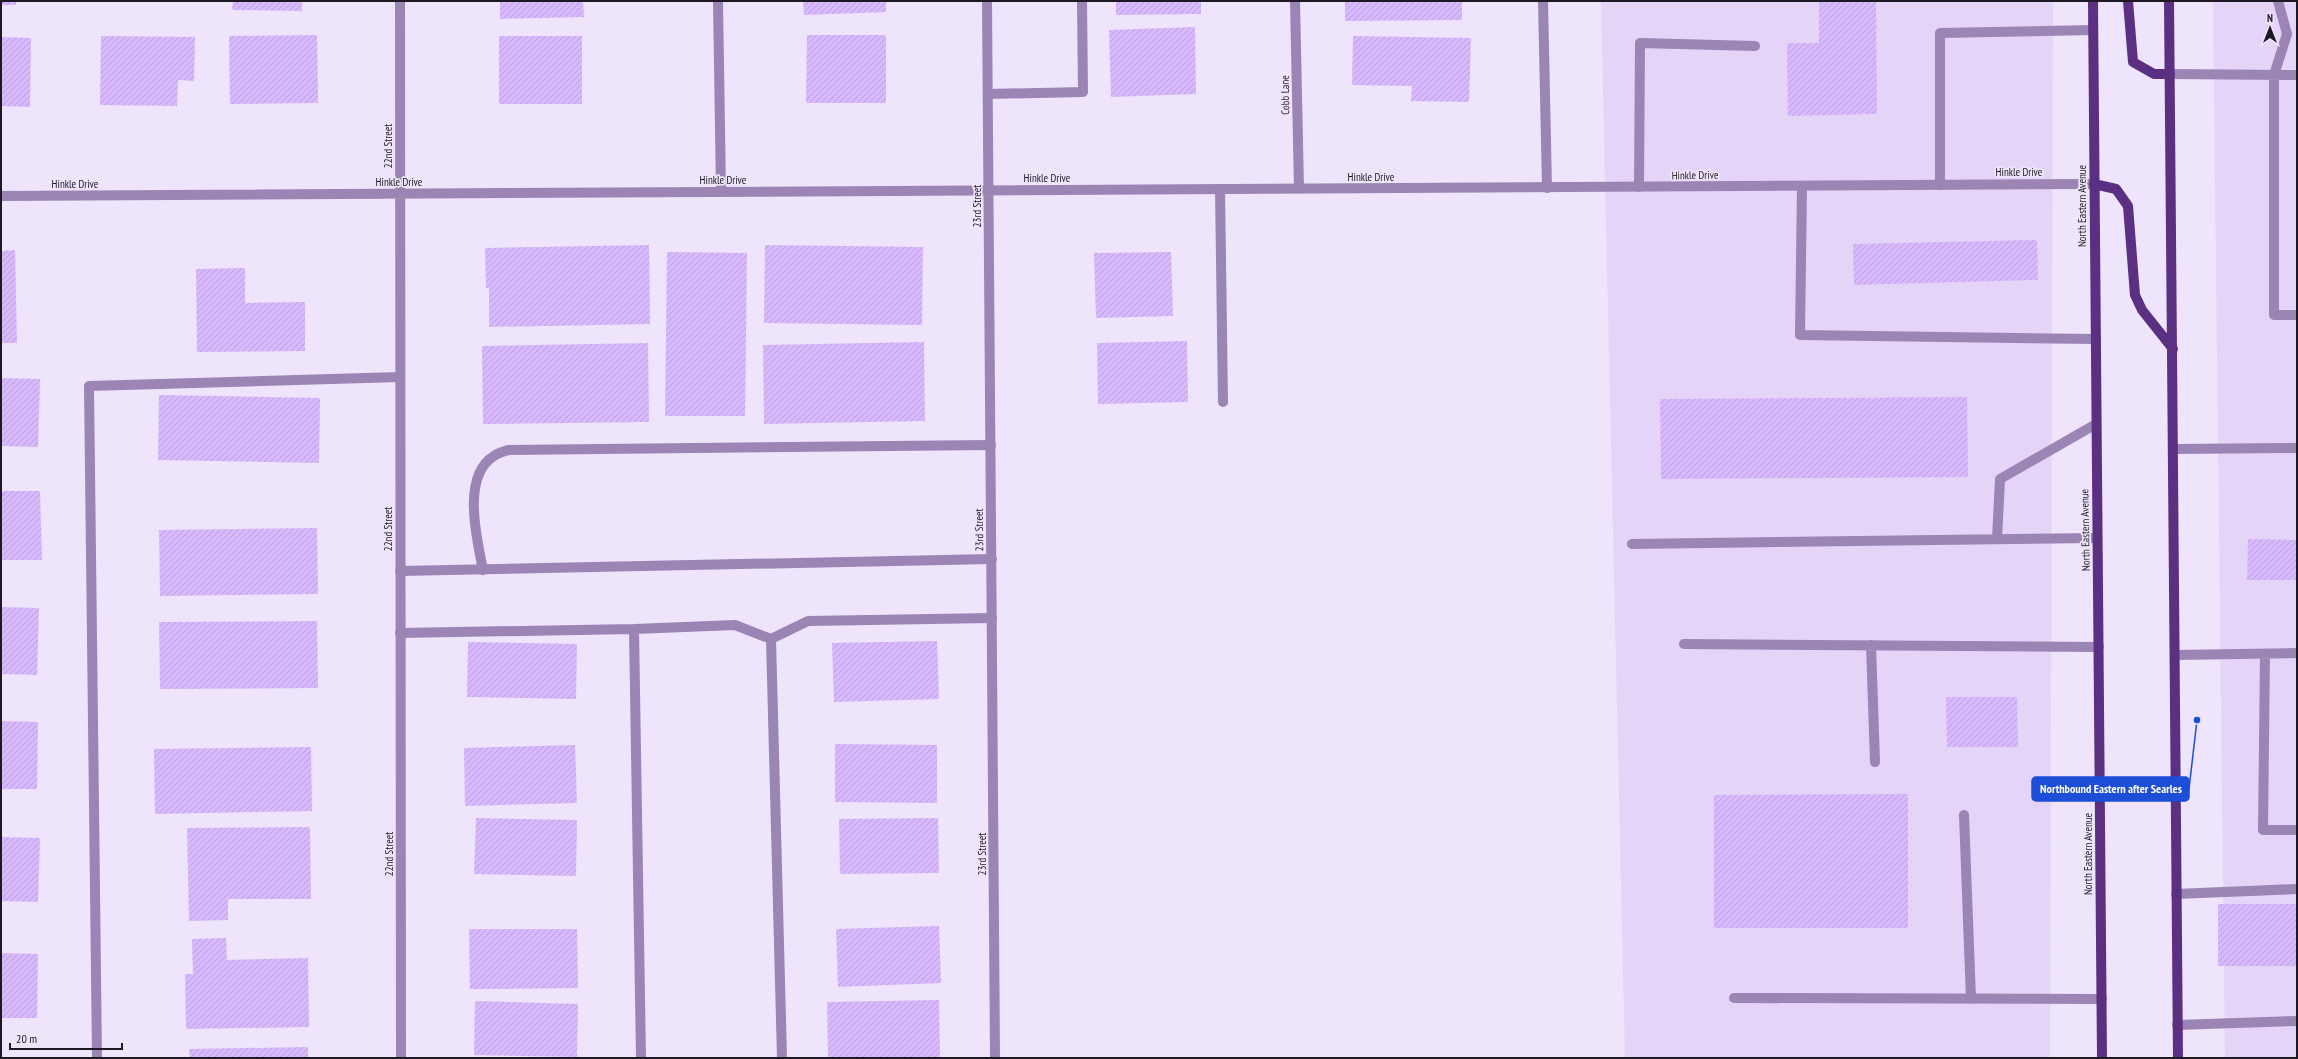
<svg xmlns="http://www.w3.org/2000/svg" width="2298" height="1059" viewBox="0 0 2298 1059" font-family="'PT Sans Narrow',sans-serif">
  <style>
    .built { fill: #e4d4f8 }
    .building { fill: url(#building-hatch) }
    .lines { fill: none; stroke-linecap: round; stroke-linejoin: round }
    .lane { stroke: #9b85b4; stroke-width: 10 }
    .street { stroke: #9b85b4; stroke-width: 10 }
    .primary { stroke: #5b2f82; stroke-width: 10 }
    .labels { text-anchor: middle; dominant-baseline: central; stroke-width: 3.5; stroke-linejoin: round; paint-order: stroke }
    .street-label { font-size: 11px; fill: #1d1923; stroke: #eee4fb }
    .leader { fill: none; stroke: #1d4ed8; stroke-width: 1.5 }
    .callout-dot { fill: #1d4ed8; stroke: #eee4fb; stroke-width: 1.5 }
    .callout { fill: #1d4ed8; stroke: #1d4ed8; stroke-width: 1.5 }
    .callout-label { font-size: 12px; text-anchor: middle; font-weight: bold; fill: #fff }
  </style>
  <defs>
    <pattern id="building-hatch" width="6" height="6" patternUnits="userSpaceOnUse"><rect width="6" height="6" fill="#d9b9fe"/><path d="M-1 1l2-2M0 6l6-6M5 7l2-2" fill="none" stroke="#ba9ed9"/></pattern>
  </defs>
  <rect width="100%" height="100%" fill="#eee4fb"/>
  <!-- built -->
  <path class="built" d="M1601,1H2053L2050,1058H1625Z
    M2213,1H2297V1058H2225Z"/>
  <!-- building -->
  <path class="building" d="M1,1H16V5H1Z
    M233,1H302V11L232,10Z
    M500,1H583L584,17L500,19Z
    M803,1H886V12L804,15Z
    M1116,1H1201V14L1116,15Z
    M1345,1H1462V20L1345,21Z
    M1819,1H1876L1877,114L1788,116L1787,43H1819Z
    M1195,27L1196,94L1111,97L1109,30Z
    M317,35L318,103L230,104L229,36Z
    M807,35H886V103H806Z
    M101,36L195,37L194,81L178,80L177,106L100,105Z
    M499,36H582V104H499Z
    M1353,36L1471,38L1469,102L1411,101L1412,86L1352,85Z
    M1,37L31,38L30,107L1,106Z
    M2037,240L2038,280L1854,285L1853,244Z
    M649,245L650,324L489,327V288H486L485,248Z
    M765,245L923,247L922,325L764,323Z
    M15,250L17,343H1V251Z
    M667,252L747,253L745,416H665Z
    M1171,252L1173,316L1096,318L1094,253Z
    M245,268V303L305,302V351L197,352L196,269Z
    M1187,341L1188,402L1098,404L1097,343Z
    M924,342L925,421L764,424L763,345Z
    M648,343L649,422L483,424L482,346Z
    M1,378L40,379L38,447L1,446Z
    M159,395L320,398L319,463L158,460Z
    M1967,397L1968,477L1661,479L1660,399Z
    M1,491H40L42,560H1Z
    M317,528L318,594L160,596L159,530Z
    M2248,539L2297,540V580H2247Z
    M1,607L39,608L37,675L1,674Z
    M317,621L318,688L160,689L159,622Z
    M937,641L939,699L834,702L832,643Z
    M468,642L577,644L576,699L467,697Z
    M1946,697H2017L2018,747H1947Z
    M1,721L38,722L37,789H1Z
    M835,744L937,745V803L835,802Z
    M575,745L577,803L465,806L464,748Z
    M311,747L312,811L155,814L154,749Z
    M1908,794V928H1714V795Z
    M476,818L577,820L576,876L474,874Z
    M938,818L939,873L840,874L839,819Z
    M310,827L311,899H228V920L189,921L187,828Z
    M1,837L40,838L38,902L1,901Z
    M2218,904H2297V966H2218Z
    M939,926L941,983L838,987L836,929Z
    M469,929H577L578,988L470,989Z
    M226,938L227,960L308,958L309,1027L186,1029L185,974H193L192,939Z
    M1,953L38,954L37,1018H1Z
    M939,1000L940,1058H828L827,1002Z
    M475,1001L578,1004L577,1057L474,1055Z
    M308,1047V1058H190L189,1049Z"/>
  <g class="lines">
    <!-- lane -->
    <path class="lane" d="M718,1L721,192
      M1543,1L1547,188
      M2278,1L2287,34L2274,75V315H2297
      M2170,74L2297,75
      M988,94L1083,92L1082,1
      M1940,185V33L2093,30
      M1802,186L1800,335L2096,339
      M1639,187L1640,43L1755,46
      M1220,189L1223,402
      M2174,449L2297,448
      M1997,539L2000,479L2096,424
      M1632,544L2097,538
      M483,570C477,539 461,476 494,456C498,453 503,452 508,450L991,445
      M400,571L992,559
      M634,629L641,1058
      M400,633L634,629L735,625L771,639
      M1684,644L2099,647
      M1871,645L1875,762
      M2265,654L2263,830H2297
      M2175,655L2297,653
      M1964,815L1971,999
      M2176,894L2297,889
      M1734,998L2102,999
      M2177,1025L2297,1021
      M97,1058L89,386L400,377
      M782,1058L771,639L808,621L992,618"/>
    <!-- street -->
    <path class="street" d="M400,1L401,1058
      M987,1L995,1058
      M1295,1L1299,189
      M1,196L2094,184"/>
    <!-- primary -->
    <path class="primary" d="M2093,1L2102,1058
      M2128,1L2133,62L2154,74H2170
      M2169,1L2178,1058
      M2094,184L2116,189L2128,206L2135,295L2142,310L2173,349"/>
  </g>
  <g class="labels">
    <!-- street labels -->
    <g class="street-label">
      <text transform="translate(1285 95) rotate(-91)">Cobb Lane</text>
      <text transform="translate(388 146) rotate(-90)">22nd Street</text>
      <text x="2019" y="172">Hinkle Drive</text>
      <text transform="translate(1695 175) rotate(-1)">Hinkle Drive</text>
      <text x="1371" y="177">Hinkle Drive</text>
      <text x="1047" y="178">Hinkle Drive</text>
      <text x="723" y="180">Hinkle Drive</text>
      <text x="399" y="182">Hinkle Drive</text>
      <text x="75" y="184">Hinkle Drive</text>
      <text transform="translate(977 206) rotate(-90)">23rd Street</text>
      <text transform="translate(2082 206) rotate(-90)">North Eastern Avenue</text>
      <text transform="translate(388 529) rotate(-90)">22nd Street</text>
      <text transform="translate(979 530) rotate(-91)">23rd Street</text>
      <text transform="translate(2085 530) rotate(-91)">North Eastern Avenue</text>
      <text transform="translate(389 854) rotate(-90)">22nd Street</text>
      <text transform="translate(982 854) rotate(-90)">23rd Street</text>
      <text transform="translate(2088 854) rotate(-90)">North Eastern Avenue</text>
    </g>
  </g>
  <!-- callouts -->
  <path class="leader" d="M2197 720L2189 789"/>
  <circle class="callout-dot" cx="2197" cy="720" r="4"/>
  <rect class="callout" x="2032" y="777" width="157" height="24" rx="4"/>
  <g class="callout-label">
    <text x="2111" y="793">Northbound Eastern after Searles</text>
  </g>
  <!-- border -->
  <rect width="2298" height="1059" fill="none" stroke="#1d1923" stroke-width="4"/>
  <!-- north arrow -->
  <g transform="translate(2270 28)" stroke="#eee4fb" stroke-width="3" paint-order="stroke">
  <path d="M0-3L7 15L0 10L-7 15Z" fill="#1d1923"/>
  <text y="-6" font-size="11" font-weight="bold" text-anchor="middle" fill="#1d1923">N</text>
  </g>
  <!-- scale -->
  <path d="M10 1043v6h112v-6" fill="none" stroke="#1d1923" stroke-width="2"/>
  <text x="16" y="1043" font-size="12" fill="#1d1923" stroke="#eee4fb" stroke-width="3" paint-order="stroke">20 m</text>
</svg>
